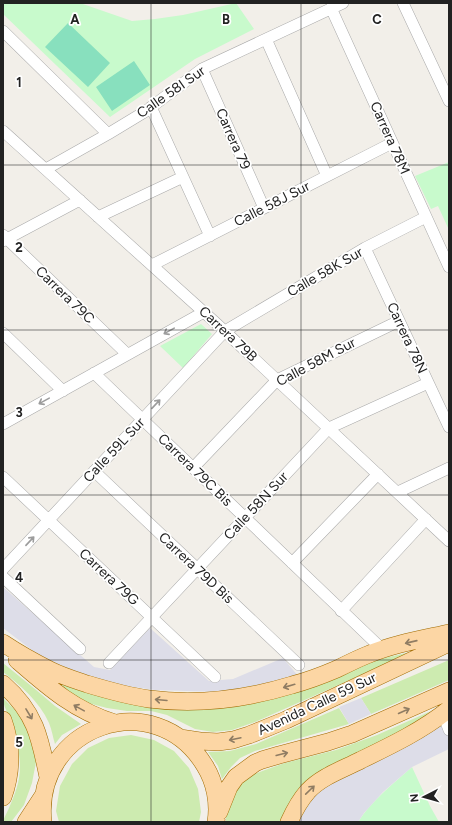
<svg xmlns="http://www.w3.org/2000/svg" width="452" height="825" viewBox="0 0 452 825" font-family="Figtree,sans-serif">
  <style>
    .grass { fill: #cdebb0 }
    .park { fill: #c8facc }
    .pitch { fill: #88e0be }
    .plaza { fill: #dddde8 }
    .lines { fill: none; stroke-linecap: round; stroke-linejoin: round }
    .minor-casing { stroke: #a9a9a9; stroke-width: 12 }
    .primary-casing { stroke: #a06b00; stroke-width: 18 }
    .minor { stroke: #fff; stroke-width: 11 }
    .primary { stroke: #fcd6a4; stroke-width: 17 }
    .oneway { stroke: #9c9c9c }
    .oneway2 { stroke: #8f7c63 }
    .grid { fill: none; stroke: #222; stroke-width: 1; stroke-opacity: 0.55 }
    .labels { text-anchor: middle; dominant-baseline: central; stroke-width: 3.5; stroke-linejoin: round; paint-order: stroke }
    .street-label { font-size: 14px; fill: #222; stroke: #fff }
    .grid-label { font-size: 13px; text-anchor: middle; font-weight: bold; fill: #222; stroke: #fff; stroke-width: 3.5; stroke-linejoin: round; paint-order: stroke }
  </style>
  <rect width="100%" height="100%" fill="#f2efe9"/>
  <!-- grass -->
  <path class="grass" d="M415,651L255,722L232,730L213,732L195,729L167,715L151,711H127L107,708L88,703L64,690L50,678L172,709L196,710L258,702L311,688L350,671L380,659Z
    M449,660V680L371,714L361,698Z
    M3,663L35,689L55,706L81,724L62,735L55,744C53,738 52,730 49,723C39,701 21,686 3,672Z
    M3,698L15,710L27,726L33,743L36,762L32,783L24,805L11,822H3C4,817 7,813 9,808C15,794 20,782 20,766C20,755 16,731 11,721C8,713 3,706 3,698Z
    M339,708L349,724L255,751L240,758L231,767L222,779L218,766L208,752L230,751L256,744Z
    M431,711L410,727L303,786L290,801L281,822H226V811L238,786L249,776L265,770L285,763L336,750L377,735Z
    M131,735L154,740L174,751L189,768L198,789L201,812L199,822H59L56,811L60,786L72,764L88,748L109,738Z"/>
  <!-- park -->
  <path class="park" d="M3,3H80L132,21L155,19L183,15L236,3L254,29L195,59L110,117L3,14Z
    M449,162V230L438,206L431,209L415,176Z
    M201,324L212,334L183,368L160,346Z
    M412,767L430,806L439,822H358C372,800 393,784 412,767Z"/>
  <!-- pitch -->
  <path class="pitch" d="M68,23L110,63L88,87L45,47Z
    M134,61L150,85L112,111L96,87Z"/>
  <!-- plaza -->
  <path class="plaza" d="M3,587L94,667L110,670L150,628L209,681L233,679L283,658L299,677L219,692L155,690L105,683L41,657L3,628Z
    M361,698L371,714L349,724L339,707Z
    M449,718V749L412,767L383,792L364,813L358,822H299L310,800L330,782Z"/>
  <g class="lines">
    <!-- minor casing -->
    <g class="minor-casing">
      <path id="minor" d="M403,3L449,101
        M331,8L449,267
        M3,31L108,134
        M266,39L327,176
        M202,69L264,208
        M151,107L210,236
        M3,131L217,324L449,541
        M46,169L108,134L146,111L202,69L343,3
        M98,217L183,177
        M3,235L127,354
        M3,241L80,200
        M365,248L449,427
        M152,265L392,143
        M3,333L63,391
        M94,373L382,649
        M3,424L204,312
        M193,468L277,380L399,321
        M94,471L299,665
        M3,477L215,677
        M398,492L449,468
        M292,563L378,474
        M3,569L225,331L365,248L426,217
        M3,577L80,649
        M341,611L426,519
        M109,663L329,428L428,383
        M443,714L449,730"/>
    </g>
    <!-- primary casing -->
    <g class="primary-casing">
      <path id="primary" d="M3,643C18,653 34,662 50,670C62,676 75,680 87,684C107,690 128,696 149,699C196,705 246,699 292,685C307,681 323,675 337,669C347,664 357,659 367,655C393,644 422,639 449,633
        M17,660C48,687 75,711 115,723
        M3,684C35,712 40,737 48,777
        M3,720C12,745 12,772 3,797
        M180,738L200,741L218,742L233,740L249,735L286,720L449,643
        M219,812L229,787L236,777L255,763L262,760L279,755L328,742L352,734L449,691
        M26,822L43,796
        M43,822C33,726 155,683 205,766C215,782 219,803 216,822
        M289,822C294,811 300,800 308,791C322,776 344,769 361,760C392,745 423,730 449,709"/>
    </g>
    <!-- minor -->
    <use href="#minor" class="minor"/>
    <!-- primary -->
    <use href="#primary" class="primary"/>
  </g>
  <!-- one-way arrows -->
  <defs><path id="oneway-shaft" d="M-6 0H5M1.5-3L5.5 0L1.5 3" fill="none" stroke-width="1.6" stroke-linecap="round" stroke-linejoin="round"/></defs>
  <g class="oneway">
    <use href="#oneway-shaft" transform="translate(169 331) rotate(151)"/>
    <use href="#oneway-shaft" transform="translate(44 401) rotate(151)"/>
    <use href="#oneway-shaft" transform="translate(156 404) rotate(-47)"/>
    <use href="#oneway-shaft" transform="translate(30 541) rotate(-47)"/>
  </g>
  <g class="oneway2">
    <use href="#oneway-shaft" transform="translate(411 642) rotate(167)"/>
    <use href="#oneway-shaft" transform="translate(289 686) rotate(164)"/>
    <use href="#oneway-shaft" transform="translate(161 700) rotate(-175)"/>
    <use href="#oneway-shaft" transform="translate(79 708) rotate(-151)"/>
    <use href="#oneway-shaft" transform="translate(404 711) rotate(-24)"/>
    <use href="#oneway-shaft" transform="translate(29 714) rotate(59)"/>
    <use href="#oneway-shaft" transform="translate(235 739) rotate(168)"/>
    <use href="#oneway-shaft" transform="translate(282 754) rotate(-14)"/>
    <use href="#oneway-shaft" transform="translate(310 790) rotate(-44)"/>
  </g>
  <!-- grid -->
  <path class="grid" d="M151,3V822M301,3V822M3,165H449M3,330H449M3,495H449M3,660H449"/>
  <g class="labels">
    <!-- street labels -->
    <g class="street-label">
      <text transform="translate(171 92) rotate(-35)">Calle 58I Sur</text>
      <text transform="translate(390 138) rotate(66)">Carrera 78M</text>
      <text transform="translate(233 139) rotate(66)">Carrera 79</text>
      <text transform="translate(272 204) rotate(-27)">Calle 58J Sur</text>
      <text transform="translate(325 272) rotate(-30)">Calle 58K Sur</text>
      <text transform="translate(65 295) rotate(44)">Carrera 79C</text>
      <text transform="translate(228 334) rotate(43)">Carrera 79B</text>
      <text transform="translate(407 338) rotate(65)">Carrera 78N</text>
      <text transform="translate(316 362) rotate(-28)">Calle 58M Sur</text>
      <text transform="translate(114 450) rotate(-47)">Calle 59L Sur</text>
      <text transform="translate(195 470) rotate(44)">Carrera 79C Bis</text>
      <text transform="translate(256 506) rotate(-47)">Calle 58N Sur</text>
      <text transform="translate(196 568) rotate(43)">Carrera 79D Bis</text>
      <text transform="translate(109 577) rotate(43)">Carrera 79G</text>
      <text transform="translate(317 704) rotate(-25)">Avenida Calle 59 Sur</text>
    </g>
  </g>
  <g class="grid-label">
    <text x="75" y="24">A</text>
    <text x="226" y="24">B</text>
    <text x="377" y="24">C</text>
    <text x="19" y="87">1</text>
    <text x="19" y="252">2</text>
    <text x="19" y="417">3</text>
    <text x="19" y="582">4</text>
    <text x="19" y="747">5</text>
  </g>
  <!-- border -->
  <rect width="452" height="825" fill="none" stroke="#222222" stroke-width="8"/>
  <!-- north arrow -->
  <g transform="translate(424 797) rotate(264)" stroke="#ffffff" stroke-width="3" paint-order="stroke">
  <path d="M0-3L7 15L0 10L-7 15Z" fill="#222222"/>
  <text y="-6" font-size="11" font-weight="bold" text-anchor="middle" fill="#222222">N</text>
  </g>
</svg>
